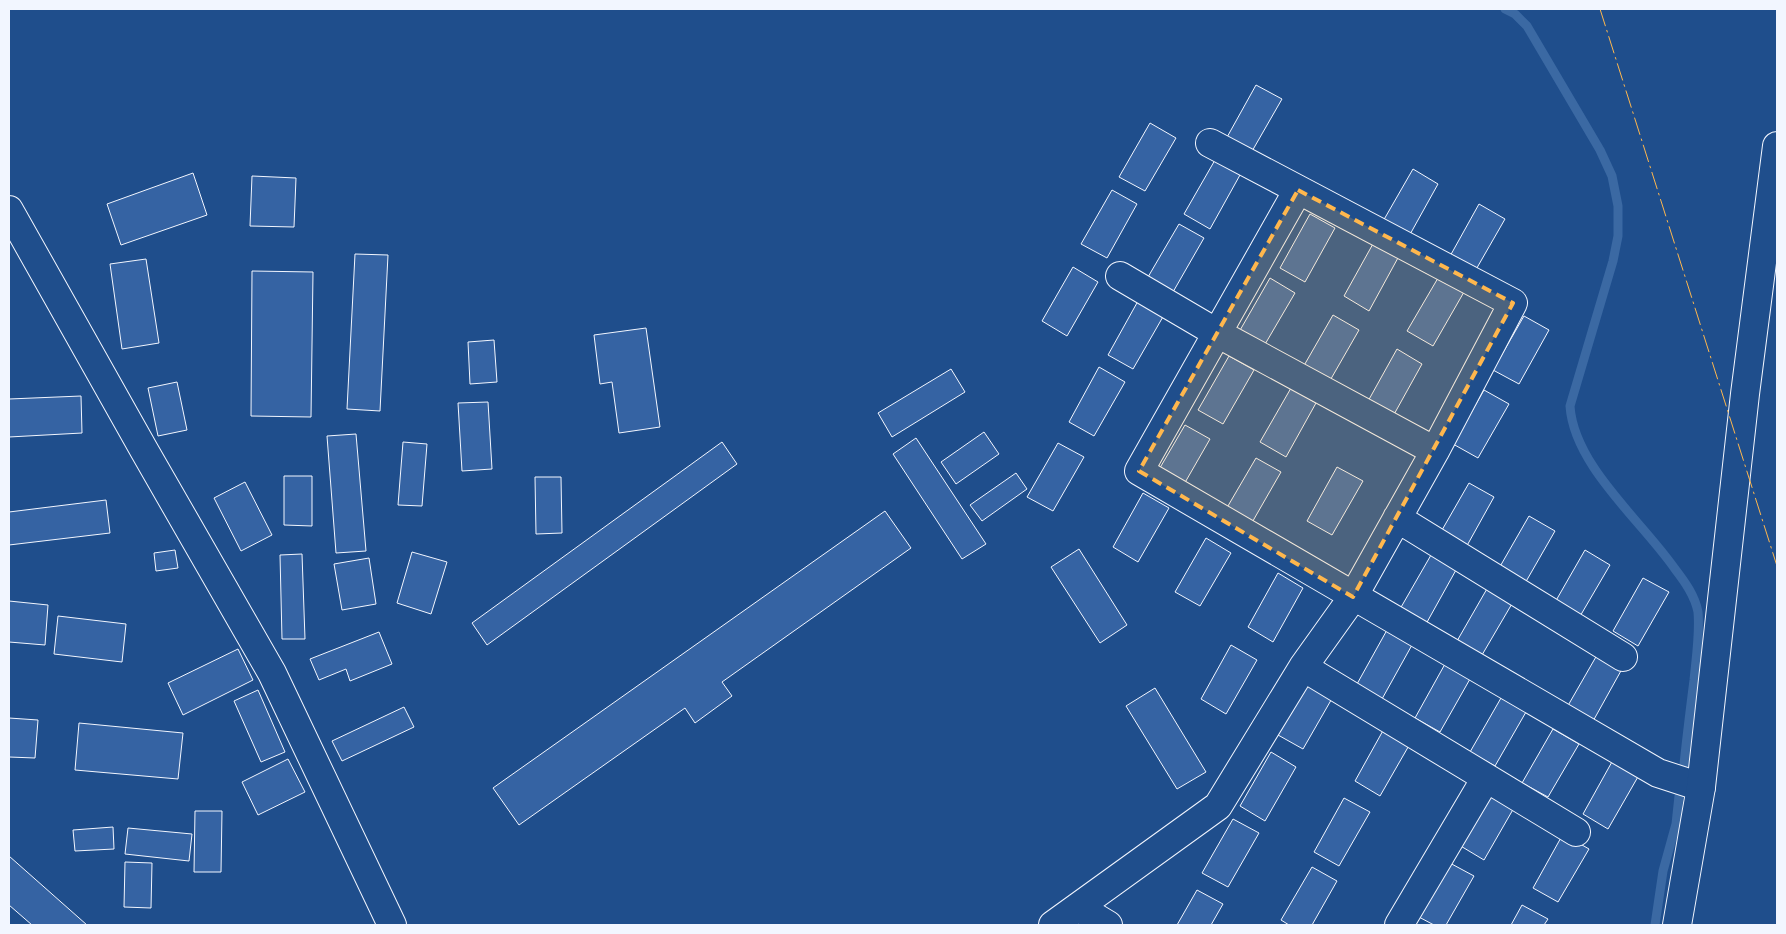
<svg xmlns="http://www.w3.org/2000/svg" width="1786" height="934" viewBox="0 0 1786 934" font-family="'Roboto Condensed',sans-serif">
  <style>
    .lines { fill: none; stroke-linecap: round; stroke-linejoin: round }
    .stream { stroke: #3b69a3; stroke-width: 9 }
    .building { fill: #3563a3; stroke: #f2f6ff }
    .minor-casing { stroke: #f2f6ff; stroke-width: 30 }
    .tertiary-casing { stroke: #f2f6ff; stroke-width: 30 }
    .minor { stroke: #1f4e8c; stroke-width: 28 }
    .tertiary { stroke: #1f4e8c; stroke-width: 28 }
    .power { stroke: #ffb74d; stroke-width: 1; stroke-dasharray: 18 4 2.5 4; stroke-linecap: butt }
    .marked { fill: #ffb74d; fill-opacity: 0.2; stroke: #ffb74d; stroke-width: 4; stroke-dasharray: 10 6; stroke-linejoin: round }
  </style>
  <rect width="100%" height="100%" fill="#1f4e8c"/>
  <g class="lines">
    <!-- stream -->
    <path class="stream" d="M1505,9L1515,14L1527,26L1600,150L1612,176L1618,206V236L1613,261L1570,406C1574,466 1642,521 1675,569C1685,582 1695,596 1698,612C1700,634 1696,659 1694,680C1690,712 1686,743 1683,774
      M1655,925L1663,871L1676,824L1679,796"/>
  </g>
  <!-- building -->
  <path class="building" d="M1256,85L1282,99L1251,153L1226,139Z
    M1150,123L1176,138L1145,191L1119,177Z
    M1215,160L1240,175L1210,229L1184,214Z
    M1413,169L1438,184L1408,238L1382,223Z
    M193,173L207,215L121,245L107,204Z
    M252,176L296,178L294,227L250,226Z
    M1112,190L1137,204L1107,258L1081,244Z
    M1479,204L1505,219L1474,273L1449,258Z
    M1310,214L1335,228L1305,282L1280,268Z
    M1179,224L1204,238L1173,292L1148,277Z
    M1374,242L1399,256L1369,311L1344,296Z
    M355,254L388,255L380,411L347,409Z
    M146,259L159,343L122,349L110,264Z
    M1073,267L1098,282L1067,336L1042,321Z
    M252,271L313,272L311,417L251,416Z
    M1270,278L1295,293L1264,346L1239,332Z
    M1438,278L1464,292L1433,346L1407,331Z
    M1138,301L1164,315L1133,369L1108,355Z
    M1333,315L1359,330L1328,384L1302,369Z
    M1524,316L1549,330L1519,384L1493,370Z
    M646,328L660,427L619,433L612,382L600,384L594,335Z
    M494,340L497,382L470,384L468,342Z
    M1397,349L1422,364L1392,418L1367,403Z
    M1229,356L1254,370L1223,424L1198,410Z
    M1099,367L1125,382L1094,436L1069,422Z
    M951,369L965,392L892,437L878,413Z
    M177,382L187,430L158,436L148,388Z
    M1291,388L1316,403L1286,457L1260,442Z
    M1484,390L1509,404L1478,458L1453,444Z
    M81,396L82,433L9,437V399Z
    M488,402L492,469L462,471L458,403Z
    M1185,425L1210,439L1179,493L1154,478Z
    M984,432L999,454L956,484L941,462Z
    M356,434L366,551L336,553L327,436Z
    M916,438L986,544L962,559L893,454Z
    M403,442L427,444L422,506L398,505Z
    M722,442L737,464L487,645L472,623Z
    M1058,443L1084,457L1053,511L1027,497Z
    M1256,458L1281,472L1250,526L1225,511Z
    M1337,467L1363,481L1332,535L1307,521Z
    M1016,473L1027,489L982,521L970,505Z
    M284,476H312V526L284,525Z
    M535,477H561L562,533L536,534Z
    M245,482L272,535L241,551L214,498Z
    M1469,483L1494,497L1464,551L1438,537Z
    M1143,493L1169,508L1138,562L1113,547Z
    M106,500L110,533L9,545V512Z
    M885,511L911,548L722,682L732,696L695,723L685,708L519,825L493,788Z
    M1529,516L1555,531L1524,585L1498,570Z
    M1206,538L1231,553L1200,606L1175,592Z
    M1079,549L1127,625L1100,643L1051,567Z
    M175,550L178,568L156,571L154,553Z
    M1585,550L1610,565L1579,618L1554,604Z
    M412,552L447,562L431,614L397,603Z
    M302,554L305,639H282L280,555Z
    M1431,555L1456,570L1426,624L1400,609Z
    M369,558L376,604L342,610L334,564Z
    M1278,573L1303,588L1273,642L1248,627Z
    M1643,578L1669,592L1638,646L1613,631Z
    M1488,587L1513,602L1482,655L1457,641Z
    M9,601L48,605L45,645L9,642Z
    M58,616L126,624L122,662L54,654Z
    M1387,630L1412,645L1382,699L1357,684Z
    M379,632L392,664L350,681L346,669L319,680L310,659Z
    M1231,645L1257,660L1226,714L1201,699Z
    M238,649L253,680L183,715L168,683Z
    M1597,655L1622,669L1592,723L1566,709Z
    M1445,664L1470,679L1440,732L1415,718Z
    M1309,681L1334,695L1303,749L1278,735Z
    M1155,688L1206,772L1177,789L1126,706Z
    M258,690L285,752L261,762L234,701Z
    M1501,698L1526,712L1495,766L1470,752Z
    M404,707L414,727L342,761L332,741Z
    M9,718L38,720L35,758L9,757Z
    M79,723L183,733L178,779L75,770Z
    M1385,727L1411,742L1380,796L1355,781Z
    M1553,729L1579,744L1548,797L1522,783Z
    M1271,752L1296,767L1265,821L1240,806Z
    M288,759L305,792L258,815L242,782Z
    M1613,760L1639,775L1608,829L1583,814Z
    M1489,791L1515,806L1484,860L1459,845Z
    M1344,798L1370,812L1339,866L1314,852Z
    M195,811H222L221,872H194Z
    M1233,819L1259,833L1228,887L1202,873Z
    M113,827L114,849L75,851L73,830Z
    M128,828L192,834L189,861L125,854Z
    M1563,834L1589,849L1558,902L1533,888Z
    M9,856L87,925H32L9,905Z
    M125,862L152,863L151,908L124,907Z
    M1448,862L1474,876L1446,925H1434L1417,916Z
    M1312,867L1337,881L1312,925H1289L1281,920Z
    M1197,890L1223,904L1211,925H1177Z
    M1522,905L1548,919L1544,925H1511Z"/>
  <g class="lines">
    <!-- minor casing -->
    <g class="minor-casing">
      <path id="minor" d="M1298,190L1139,471L1658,773L1701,787
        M1120,276L1217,333L1435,451
        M1397,518L1623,657
        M1303,667L1576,832
        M1078,907L1108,925
        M1053,925L1218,806L1303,667L1353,597L1435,451L1513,303L1210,143
        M1399,925L1486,778"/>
    </g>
    <!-- tertiary casing -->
    <g class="tertiary-casing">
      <path id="tertiary" d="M9,210L144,450L272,673L392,925
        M1677,925L1701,787L1745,394L1777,146"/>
    </g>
    <!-- minor -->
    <use href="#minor" class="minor"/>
    <!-- tertiary -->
    <use href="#tertiary" class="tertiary"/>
    <!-- power -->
    <path class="power" d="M1600,9L1777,566"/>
  </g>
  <!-- marked area -->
  <path class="marked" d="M1298,190L1513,303L1353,597L1139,471Z"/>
  <!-- border -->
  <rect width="1786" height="934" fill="none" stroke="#f2f6ff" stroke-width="20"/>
</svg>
